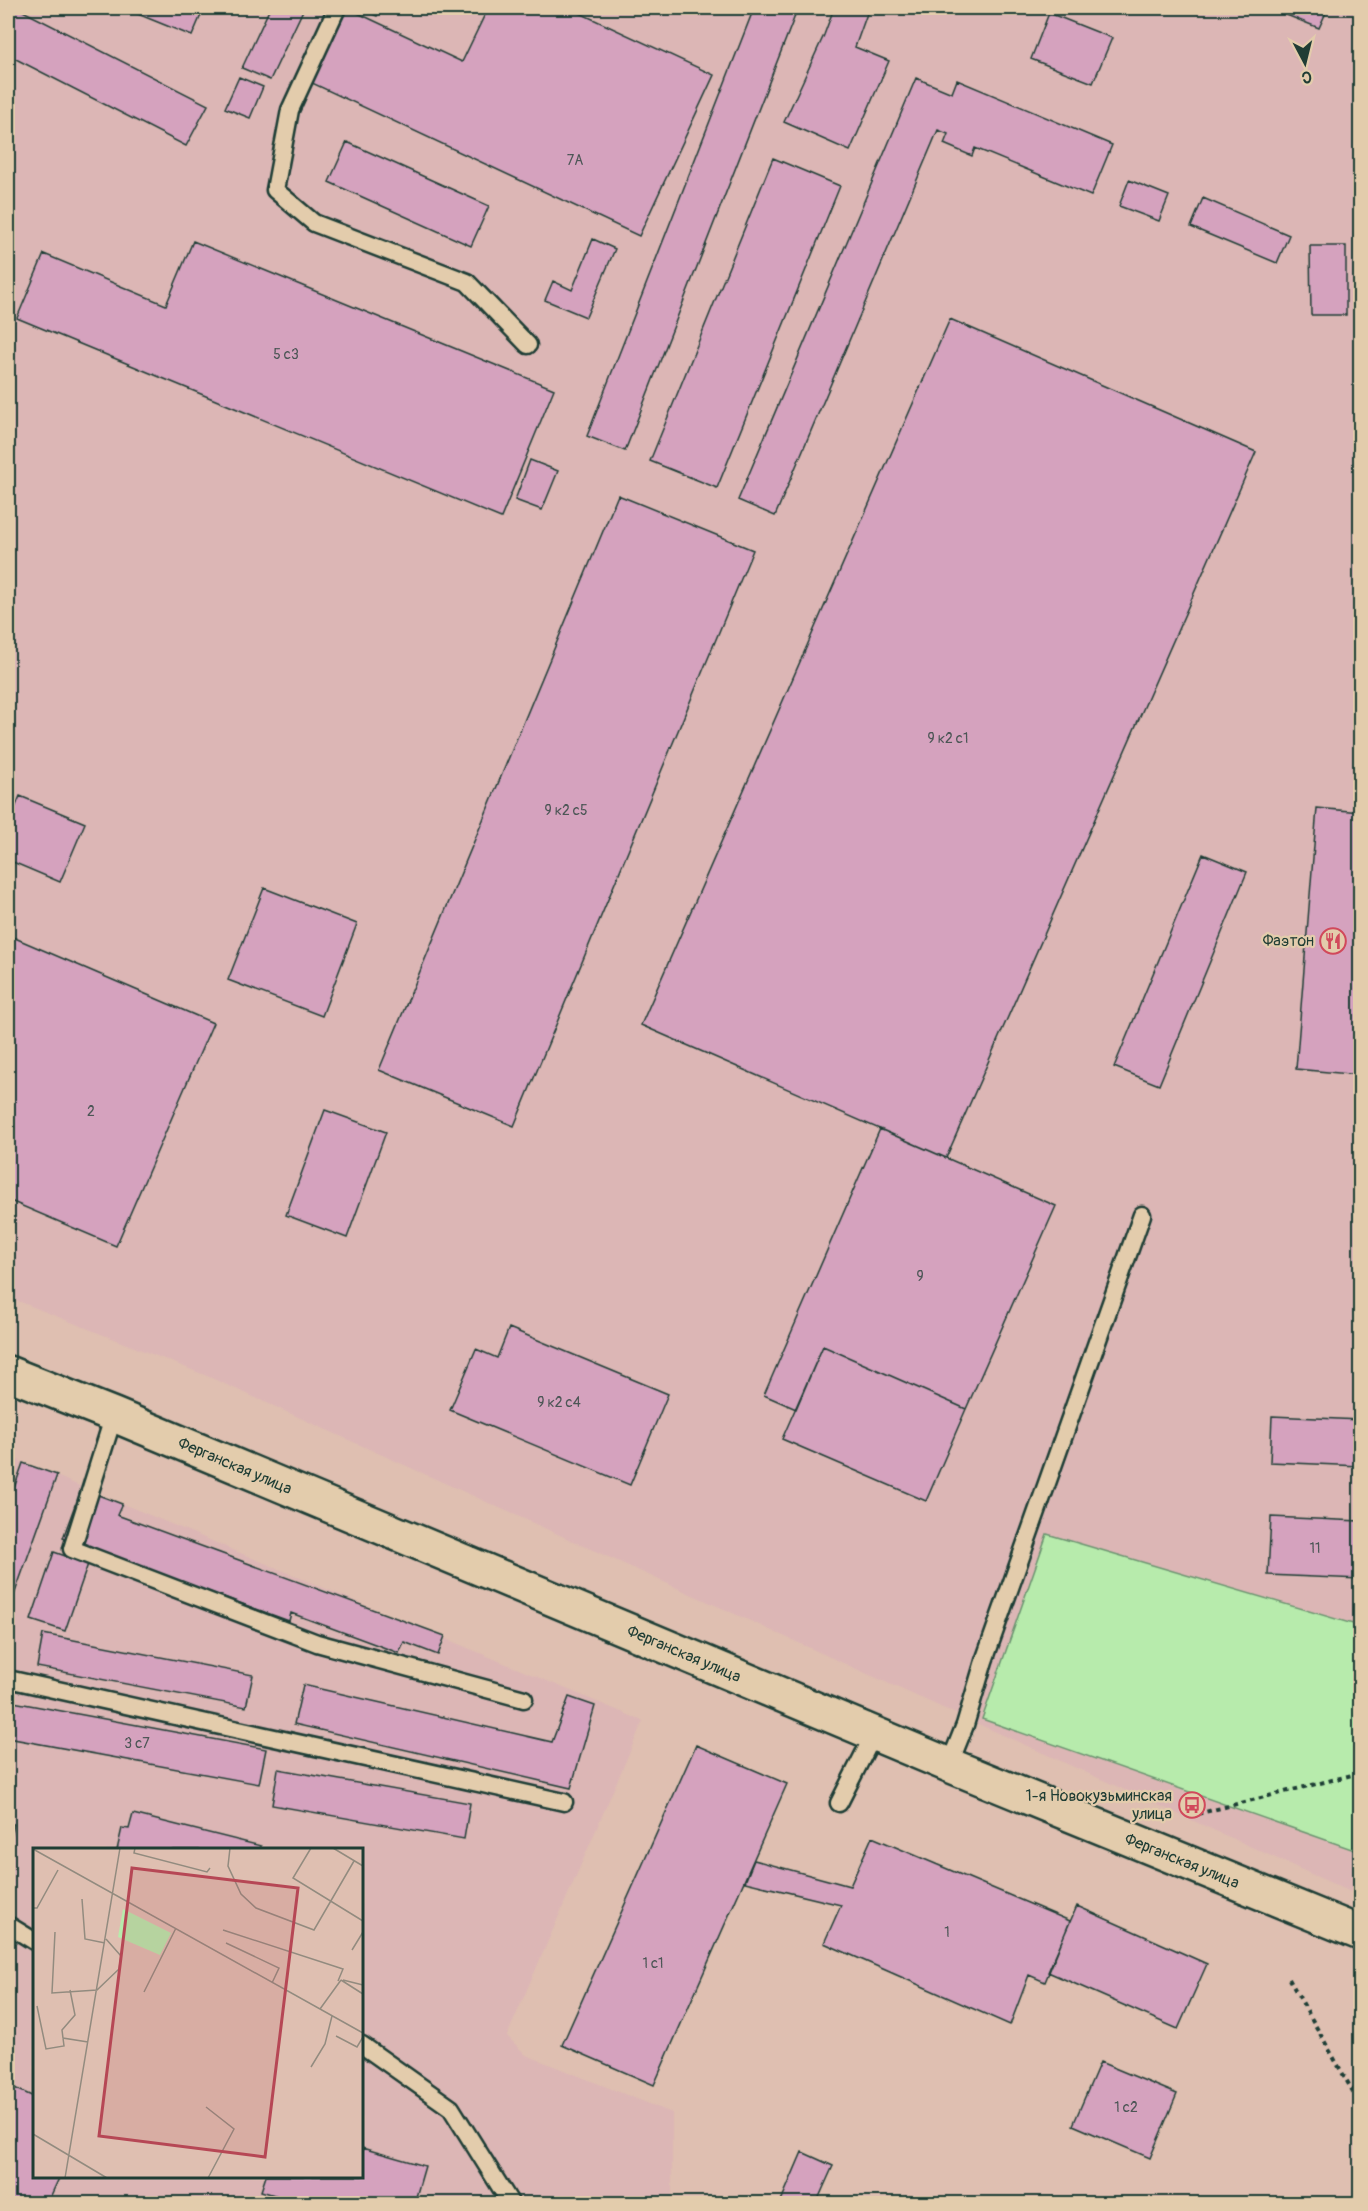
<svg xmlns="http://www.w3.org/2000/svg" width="1368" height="2211" viewBox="0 0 1368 2211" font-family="Pangolin,sans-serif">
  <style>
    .built { fill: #dcb6b5; fill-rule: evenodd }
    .green { fill: #b7ebac; stroke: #6b9470; stroke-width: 1.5 }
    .building { fill: #d5a2be; stroke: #1f3d34; stroke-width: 1.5 }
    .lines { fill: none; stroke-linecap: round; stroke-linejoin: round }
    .service-casing { stroke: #1f3d34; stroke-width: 21 }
    .tertiary-casing { stroke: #1f3d34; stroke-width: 38 }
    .path { stroke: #1f3d34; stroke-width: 4; stroke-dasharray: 4.5 4.5; stroke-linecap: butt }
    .service { stroke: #e3ccac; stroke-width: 16 }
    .tertiary { stroke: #e3ccac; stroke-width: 33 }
    .labels { text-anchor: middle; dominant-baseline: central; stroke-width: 4.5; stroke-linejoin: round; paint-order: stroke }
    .number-label { font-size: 14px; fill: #4c5656 }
    .poi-label { font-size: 16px; fill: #1f3d34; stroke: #e3ccac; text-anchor: end }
    .street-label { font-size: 16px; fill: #1f3d34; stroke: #e3ccac }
    .inset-road { fill: none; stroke: #928b7f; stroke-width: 1.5 }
    .view { fill: #b64755; fill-opacity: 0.15; stroke: #b64755; stroke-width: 3 }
    .inset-edge { fill: none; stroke: #1f3d34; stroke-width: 3 }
  </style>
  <rect width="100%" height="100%" fill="#dfbfb1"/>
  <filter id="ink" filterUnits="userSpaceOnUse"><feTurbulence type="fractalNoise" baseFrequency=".0167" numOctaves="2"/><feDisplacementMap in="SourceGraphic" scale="12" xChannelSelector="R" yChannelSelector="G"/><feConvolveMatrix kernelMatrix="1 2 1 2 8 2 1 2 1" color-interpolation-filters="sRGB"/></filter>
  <g filter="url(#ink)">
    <!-- built -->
    <path class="built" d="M8,8H1360V1896L207,1376L8,1297Z
      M8,1456L643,1721L507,2036L526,2055L672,2113V2203H8ZM34,1850H362V2176H34Z"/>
    <!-- green -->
    <path class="green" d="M1047,1534L1360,1626V1852L982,1719Z"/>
    <!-- building -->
    <path class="building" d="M8,8H17L208,105L186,146L8,55Z
      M123,8H204L192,36Z
      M270,8H304L270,80L242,68Z
      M347,8L462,62L488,8H569L714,75L639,236L312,83Z
      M358,8H381L377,16Z
      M754,8H798L625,451L587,436Z
      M834,8H869L855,47L889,61L850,151L784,122L824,35Z
      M1269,8H1328L1319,28Z
      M1049,13L1112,38L1093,83L1031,59Z
      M239,77L263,87L250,118L225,108Z
      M916,78L952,93L957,80L1112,145L1091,196L975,148L972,156L944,144L948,134L938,130L775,516L738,500Z
      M347,142L489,206L471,246L329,182Z
      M773,158L840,186L717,488L650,461Z
      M1129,180L1169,196L1159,221L1119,206Z
      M1203,198L1289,235L1277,263L1191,227Z
      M593,239L615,249L586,317L545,300L553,281L572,290Z
      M193,241L554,389L501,518L17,318L44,254L166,305Z
      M1310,246H1346V315H1311Z
      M950,319L1256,452L946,1158L641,1025Z
      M530,460L558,471L542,510L515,500Z
      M618,495L753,550L514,1126L379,1070Z
      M20,796L85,823L60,882L8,860V825Z
      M1317,808L1360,812V1075L1296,1069Z
      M1203,854L1247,872L1159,1085L1114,1067Z
      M264,888L357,924L322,1016L228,980Z
      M8,935L213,1023L116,1246L8,1200Z
      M325,1110L386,1132L347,1238L286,1215Z
      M880,1129L1056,1206L966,1409L823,1346L796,1409L764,1395Z
      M509,1328L668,1394L630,1485L450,1410L476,1349L497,1358Z
      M823,1346L966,1409L926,1501L782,1439Z
      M1272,1416L1360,1420V1466L1270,1462Z
      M23,1463L57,1475L8,1612V1505Z
      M85,1490L122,1504L117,1515L445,1636L438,1655L404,1642L399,1653L291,1613L289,1621L63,1538L75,1505L78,1507Z
      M1271,1517L1360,1521V1579L1268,1575Z
      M54,1552L88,1564L65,1631L31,1620Z
      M43,1634L253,1675L246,1707L37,1667Z
      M303,1685L552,1742L569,1697L595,1706L571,1788L294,1724Z
      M8,1701L266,1749L259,1784L8,1738Z
      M696,1745L787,1784L654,2085L562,2045Z
      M278,1769L470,1803L464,1839L272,1805Z
      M133,1814L261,1846V1850H117L122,1828L129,1829Z
      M8,1823L14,1824L8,1852Z
      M872,1837L1070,1921L1045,1982L1029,1975L1010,2025L824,1943L841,1905L745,1882L754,1860L850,1886Z
      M1077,1906L1207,1964L1178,2029L1048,1972Z
      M1100,2062L1177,2094L1150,2158L1073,2125Z
      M8,2085L34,2097V2176H60L47,2204H22L8,2197Z
      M362,2148L425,2166L414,2204H305L261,2191L266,2176H362Z
      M802,2152L833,2166L816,2204H787L781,2201Z"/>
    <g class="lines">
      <!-- service casing -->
      <g class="service-casing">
        <path id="service" d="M337,8L290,110L275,190L314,223L467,282L528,345
          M114,1415L72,1549L317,1643L524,1699
          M8,1679L564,1802
          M949,1765L965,1725L984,1661L1142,1215
          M839,1803L874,1734
          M8,1925L34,1941
          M362,2045L451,2108L511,2204"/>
      </g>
      <!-- tertiary casing -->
      <g class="tertiary-casing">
        <path id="tertiary" d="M8,1373L114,1415L949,1765L1360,1933"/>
      </g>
      <!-- path -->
      <path class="path" d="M1189,1816L1360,1773
        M1289,1979L1360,2104"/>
      <!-- service -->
      <use href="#service" class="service"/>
      <!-- tertiary -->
      <use href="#tertiary" class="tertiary"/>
    </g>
  </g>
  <!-- icons -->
  <defs>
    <g id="restaurant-ring" transform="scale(1.35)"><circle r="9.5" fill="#e3ccac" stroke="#d1495b" stroke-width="1.5"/><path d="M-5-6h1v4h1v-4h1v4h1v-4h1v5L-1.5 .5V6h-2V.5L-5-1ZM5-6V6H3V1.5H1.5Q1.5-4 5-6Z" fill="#d1495b"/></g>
    <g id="bus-ring" transform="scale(1.35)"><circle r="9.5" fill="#e3ccac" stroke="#d1495b" stroke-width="1.5"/><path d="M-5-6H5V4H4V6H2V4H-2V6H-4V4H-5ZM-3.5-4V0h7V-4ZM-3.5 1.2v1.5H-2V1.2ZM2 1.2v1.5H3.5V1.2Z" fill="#d1495b"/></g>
  </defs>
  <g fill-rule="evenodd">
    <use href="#restaurant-ring" x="1333" y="941"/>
    <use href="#bus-ring" x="1192" y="1805"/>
  </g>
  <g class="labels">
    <!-- number labels -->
    <g class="number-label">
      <text x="575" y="160">7А</text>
      <text x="286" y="354">5 с3</text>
      <text x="948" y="738">9 к2 с1</text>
      <text x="566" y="810">9 к2 с5</text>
      <text x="91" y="1111">2</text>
      <text x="920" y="1276">9</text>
      <text x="559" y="1402">9 к2 с4</text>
      <text x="1315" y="1548">11</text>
      <text x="137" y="1743">3 с7</text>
      <text x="947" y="1932">1</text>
      <text x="653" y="1963">1 с1</text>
      <text x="1126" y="2107">1 с2</text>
    </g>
    <!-- poi labels -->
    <g class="poi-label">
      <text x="1314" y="941">Фаэтон</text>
      <text x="1172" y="1796">1-я Новокузьминская<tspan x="1172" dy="18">улица</tspan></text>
    </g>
    <!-- street labels -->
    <g class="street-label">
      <text transform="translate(235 1466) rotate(23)">Ферганская улица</text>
      <text transform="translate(684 1654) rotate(23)">Ферганская улица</text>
      <text transform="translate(1182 1861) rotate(22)">Ферганская улица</text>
    </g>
  </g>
  <!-- overview -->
  <g transform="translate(33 1848)">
    <rect width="330" height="330" fill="#dfbfb1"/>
    <path d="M90,61L138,85L127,107L85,89Z" fill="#b7ebac"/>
    <path class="inset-road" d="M102,0L101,5L174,24L177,20M197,0L195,18L208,46L223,60L281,82L321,13M278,0L260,30L330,73M300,0L330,18M0,1L330,185M49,51L52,91L72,95M0,60H4L25,22M190,82L310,121L305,133M22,84L19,145L64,142L86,121L88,108L73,91M193,95L246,120L239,135M319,102L330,84M308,132L330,146M310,132L330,137M37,142L42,167L29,182L30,190L55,194M111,144L143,80M4,158L13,201L31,198L30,190M287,161L308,132M303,188L324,199L330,189M278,219L292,196L299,168M173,259L201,281L175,330M0,286L74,330M32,330L87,0"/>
    <path class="view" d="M99,20L265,40L232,309L66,288Z"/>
    <rect width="330" height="330" class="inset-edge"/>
  </g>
  <!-- margin -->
  <rect width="1368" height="2211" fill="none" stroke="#e3ccac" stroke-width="30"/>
  <rect x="15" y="15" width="1338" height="2181" fill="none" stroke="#1f3d34" stroke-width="2" filter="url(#ink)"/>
  <!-- north arrow -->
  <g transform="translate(1305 63) rotate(173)" stroke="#e3ccac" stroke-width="4.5" paint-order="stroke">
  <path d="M0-4.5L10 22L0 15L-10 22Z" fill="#1f3d34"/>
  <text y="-9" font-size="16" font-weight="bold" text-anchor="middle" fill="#1f3d34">С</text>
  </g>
</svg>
